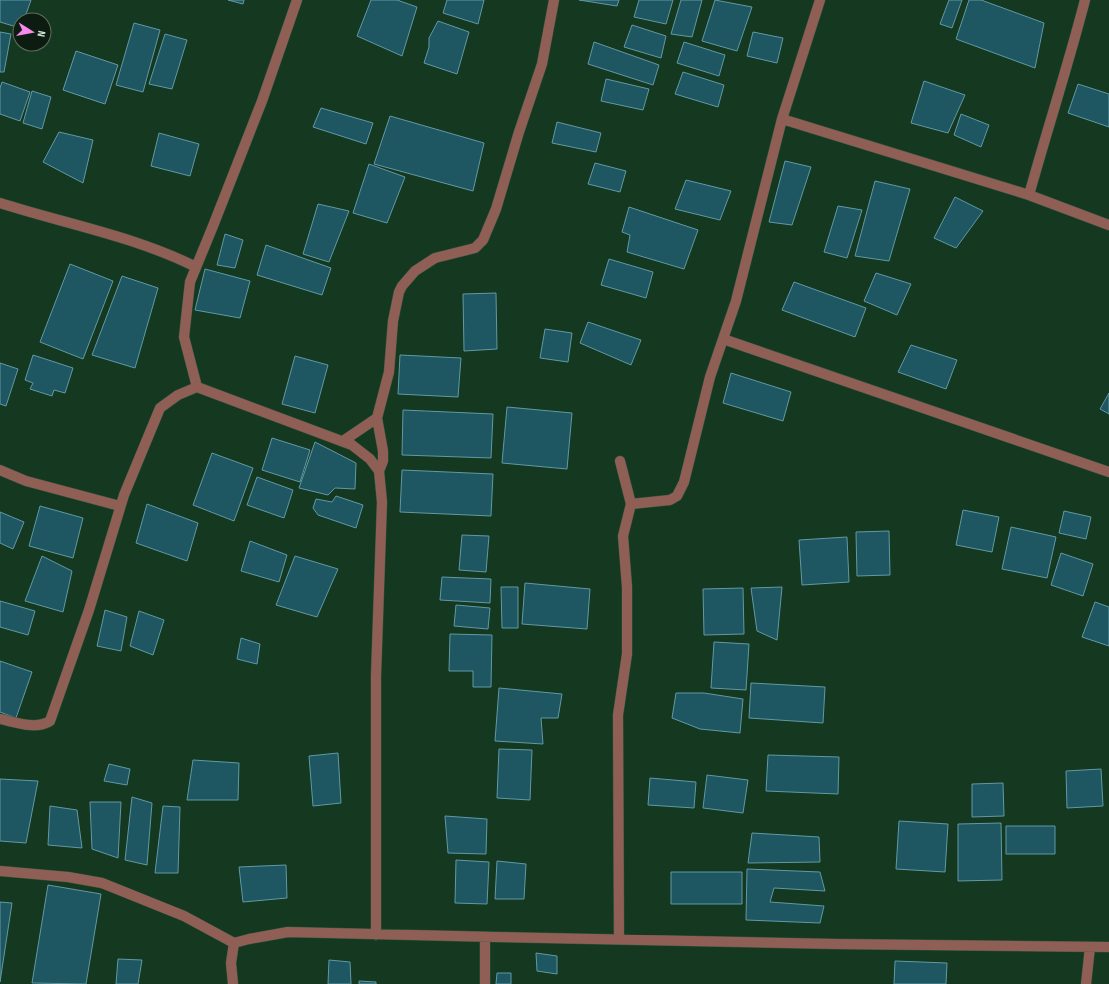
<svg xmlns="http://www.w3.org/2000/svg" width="1109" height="984" viewBox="0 0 1109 984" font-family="'Sofia Sans Condensed',sans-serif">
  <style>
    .building { fill: #1e5761; stroke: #6199a4 }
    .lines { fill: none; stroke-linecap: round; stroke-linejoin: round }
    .street-casing { stroke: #34543d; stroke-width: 11 }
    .street { stroke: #8f5f55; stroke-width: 10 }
  </style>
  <rect width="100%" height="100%" fill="#153820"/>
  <!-- building -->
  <path class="building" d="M0,0H31L24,20H20V28L0,22Z
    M228,0H244L243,4Z
    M371,0H397L417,7L402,56L357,36Z
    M447,0H484L478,24L443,13Z
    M579,0H619L617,6Z
    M639,0H673L666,24L634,17Z
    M681,0H702L692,37L671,34Z
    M715,0L752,7L737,51L702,41Z
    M949,0H962L952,28L940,24Z
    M969,0H981L1044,23L1035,68L956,39Z
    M438,21L469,32L457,74L424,63L429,47V38Z
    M134,23L160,30L143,92L116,85Z
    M632,25L666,36L661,58L624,47Z
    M0,32L11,34L4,72H0Z
    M753,32L783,38L777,63L747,56Z
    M165,34L187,40L172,89L149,84Z
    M594,42L659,65L653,85L588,64Z
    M684,42L725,55L719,76L677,63Z
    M76,51L118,65L105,104L63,90Z
    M683,72L724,85L718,107L675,94Z
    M606,79L649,89L643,110L601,101Z
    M924,81L965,95L948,133L911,123Z
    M2,82L30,92L20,121L0,114V88Z
    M1078,84L1109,94V127L1068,113Z
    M32,91L51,97L42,129L23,123Z
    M321,108L373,123L366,144L313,127Z
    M961,114L989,125L981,147L954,135Z
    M390,116L484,143L473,191L374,164Z
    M557,122L601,133L596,152L552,143Z
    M59,132L93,140L83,183L43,162Z
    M159,133L199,144L190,176L151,166Z
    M785,161L811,167L792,225L769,222Z
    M595,163L626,171L620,192L588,184Z
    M369,164L405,177L387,223L353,213Z
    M686,180L731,191L720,220L675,209Z
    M875,181L910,189L889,261L855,256Z
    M955,197L983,211L956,248L934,238Z
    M318,204L349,211L329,262L303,254Z
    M838,206L862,210L847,258L824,252Z
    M629,207L698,230L684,269L627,252L630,235L622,232Z
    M225,234L243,240L235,268L217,265Z
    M266,245L331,268L322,295L257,275Z
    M609,259L653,272L646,298L601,285Z
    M70,264L113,281L83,359L40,342Z
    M205,269L250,281L240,318L195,310Z
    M876,273L911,284L897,315L864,301Z
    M122,276L158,288L135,368L92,355Z
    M794,282L866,308L855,337L782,310Z
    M496,293L497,349L464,351L463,294Z
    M588,322L641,340L631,365L580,343Z
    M545,329L572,333L568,362L540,358Z
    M911,345L957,360L946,389L898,372Z
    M33,355L73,368L65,393L54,390L52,396L30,389L33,383L25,380Z
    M400,355L461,358L458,397L398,394Z
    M295,356L328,365L315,413L282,404Z
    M0,363L18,369L6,406L0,404Z
    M731,373L791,392L783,421L723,403Z
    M1109,393V414L1100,409Z
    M507,407L572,413L567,469L502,463Z
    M403,410L493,414L491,458L402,455Z
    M272,438L310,450L300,482L262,470Z
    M315,442L356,463L355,489L335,488L328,495L299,488Z
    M212,453L253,468L234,521L193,505Z
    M402,470L493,474L491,516L400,512Z
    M257,477L293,490L284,518L247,505Z
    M336,496L363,505L356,528L318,515L313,508L316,499L332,502Z
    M147,504L198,523L187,561L136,543Z
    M40,506L83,518L73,558L29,546Z
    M963,510L999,517L992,552L956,545Z
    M1064,511L1091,517L1086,539L1059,533Z
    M0,512L24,522L13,549L0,543Z
    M1011,527L1056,537L1047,578L1002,569Z
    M889,531L890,575L857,576L856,532Z
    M462,535L489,536L486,572L459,570Z
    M847,537L849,582L802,585L799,540Z
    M250,541L287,555L279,582L241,571Z
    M1061,553L1093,564L1083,596L1051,585Z
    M42,556L72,571L63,612L25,601Z
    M295,556L338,569L317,617L276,605Z
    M442,577L491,579L490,603L440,600Z
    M525,583L590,589L587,629L522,624Z
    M501,587H518V628H502Z
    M782,587L777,640L757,631L751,588Z
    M743,588L744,634L704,635L703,589Z
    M0,601L35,611L28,635L0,627Z
    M1095,602L1109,607V646L1082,637Z
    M456,605L490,608L488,629L454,626Z
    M105,610L127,617L121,651L97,646Z
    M139,611L164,620L153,655L130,646Z
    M450,634L492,635L491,687H473V671H449Z
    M241,638L260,644L257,664L237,659Z
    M714,642L749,644L746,690L711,688Z
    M0,661L32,672L16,718L0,712Z
    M751,683L825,687L823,723L749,718Z
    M499,688L562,694L558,718H541L543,744L495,741Z
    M676,693H704L743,699L740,733L700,729L672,718Z
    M499,749L532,750L530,800L497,798Z
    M338,753L341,803L313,806L309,756Z
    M768,755L839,757L838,794L766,791Z
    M193,760L239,763L238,800H187Z
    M109,764L130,769L127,785L104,781Z
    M1101,769L1103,806L1067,808L1066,771Z
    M707,775L748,780L743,813L703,808Z
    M650,778L696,782L694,808L648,805Z
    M0,779L38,781L26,843L0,841Z
    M1003,783L1004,816L972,817V784Z
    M132,797L152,803L147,865L125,860Z
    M90,802H121L118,858L92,849Z
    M50,806L77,810L82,848L48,845Z
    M163,806L180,807L178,873H155Z
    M445,816L487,819L486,854L448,853Z
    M899,821L948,824L945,872L896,869Z
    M1001,823L1002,880L958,881V824Z
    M1006,826H1055V854H1006Z
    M752,833L819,837L820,862L748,863Z
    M456,860L489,862L487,904L455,903Z
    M497,861L526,864L524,899H495Z
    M286,865L287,898L243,902L239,867Z
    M747,869L820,872L825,891L774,888L770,902L824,906L820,923L746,920Z
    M671,872H742V904H671Z
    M48,885L101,894L86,984L32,983Z
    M0,902L12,903L0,982Z
    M536,953L557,956V974L537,971Z
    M118,959L142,960L138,984H116Z
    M329,960L350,962L351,984H328Z
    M895,961L947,963L946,984H894Z
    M497,973H511V984H496Z
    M359,981L376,982V984H359Z"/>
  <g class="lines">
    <!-- street casing -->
    <g class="street-casing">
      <path id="street" d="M782,119L1029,195L1109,225
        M1029,195C1047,130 1068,66 1085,0
        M0,203C66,224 134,236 196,267
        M723,339L1109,472
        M197,387L184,337L190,282L213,226L262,101L297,0
        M343,441L377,418
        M0,470L26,481L120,506
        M631,504L670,500L677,496L684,482L710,377L736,301L782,119L820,0
        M0,719C15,722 36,730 50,721L89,610L124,495L160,408L178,395L197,387L352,445L370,459L379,471
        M0,871L68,877L102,883L184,916L234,943L249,939L288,932L496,937L836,944L1109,947
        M376,935V676L382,502L379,471L383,461V451L377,418L389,372L393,321L399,292L402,286L415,271L435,258L475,248L483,240L496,209L519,132L542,64L554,0
        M619,939L618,715L627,654V587L623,536L631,504L620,461
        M233,984L231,963L234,943
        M485,984V937
        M1086,984L1090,947"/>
    </g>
    <!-- street -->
    <use href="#street" class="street"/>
  </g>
  <!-- north arrow -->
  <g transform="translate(32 32) rotate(101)"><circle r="19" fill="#0d1c11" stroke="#5d6e61"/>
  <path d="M0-3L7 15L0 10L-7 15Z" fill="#f888ea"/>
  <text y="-6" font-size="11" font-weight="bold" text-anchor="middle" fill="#d4e8d8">N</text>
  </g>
</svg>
